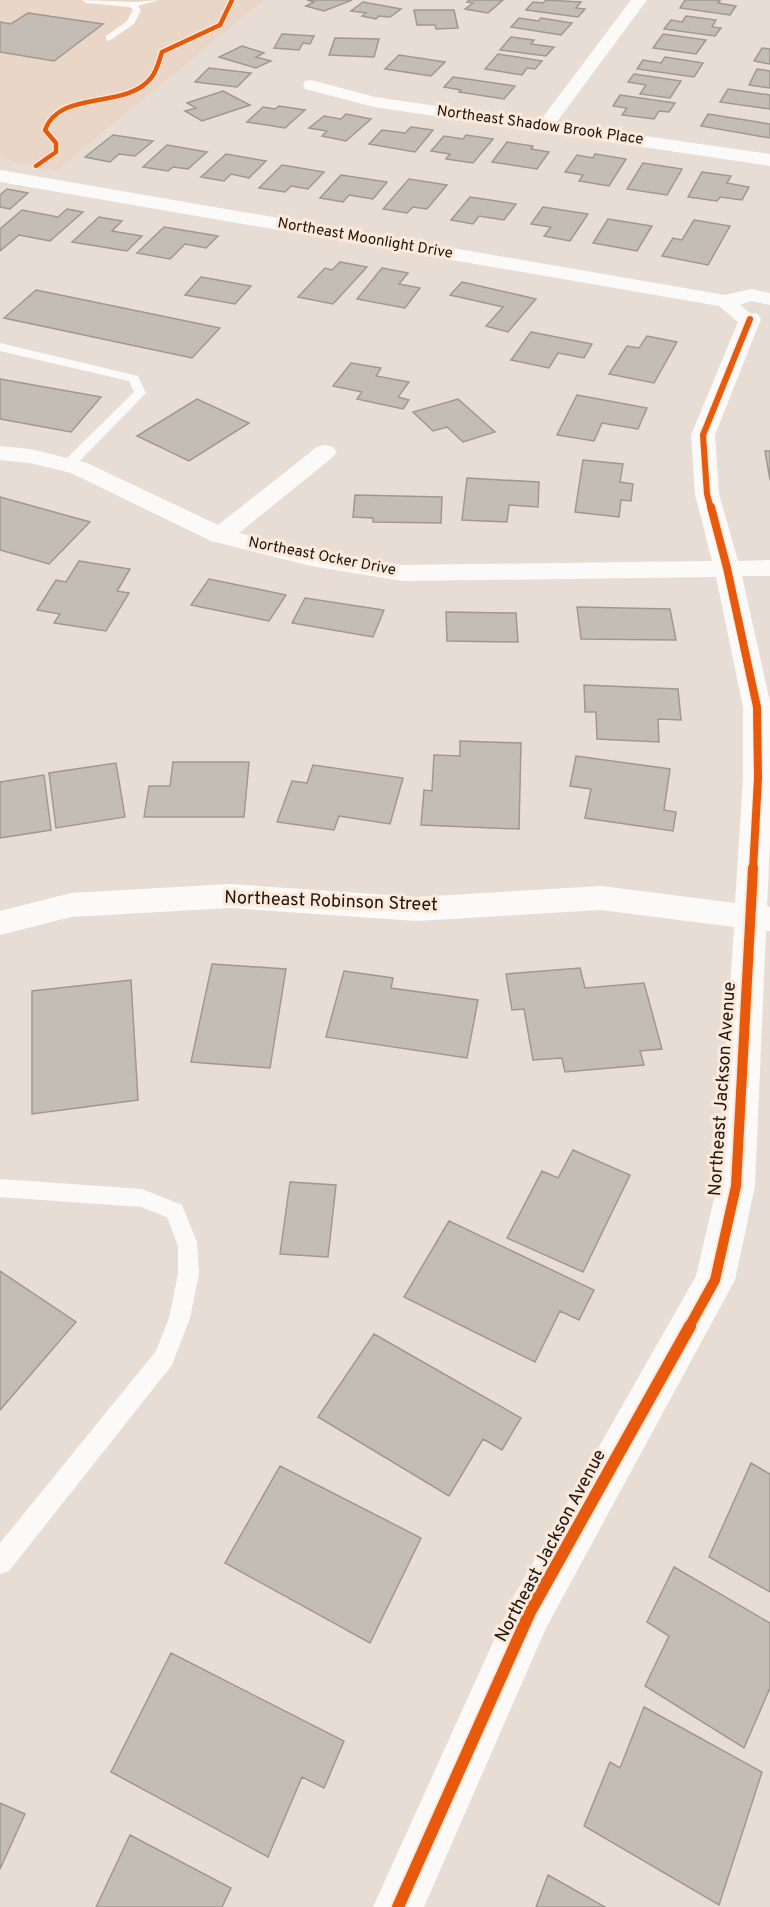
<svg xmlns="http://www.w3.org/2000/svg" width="770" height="1907" viewBox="0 0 770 1907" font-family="Overpass,sans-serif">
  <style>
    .built { fill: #e9d6c7 }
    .building { fill: #c3bdb5; stroke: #9e9991; stroke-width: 1.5 }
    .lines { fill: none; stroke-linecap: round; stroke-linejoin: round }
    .lane { fill: #fbfaf9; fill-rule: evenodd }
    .street { fill: #fbfaf9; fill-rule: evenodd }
    .cycleway-far4-casing { stroke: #fce9d9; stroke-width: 7 }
    .cycleway-far3-casing { stroke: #fce9d9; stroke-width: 8 }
    .cycleway-far2-casing { stroke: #fce9d9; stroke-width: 10 }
    .cycleway-far1-casing { stroke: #fce9d9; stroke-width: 14 }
    .cycleway-casing { stroke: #fce9d9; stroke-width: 16 }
    .cycleway-far4 { stroke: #e8590c; stroke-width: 4.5 }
    .cycleway-far3 { stroke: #e8590c; stroke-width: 6 }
    .cycleway-far2 { stroke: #e8590c; stroke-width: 8 }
    .cycleway-far1 { stroke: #e8590c; stroke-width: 10 }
    .cycleway { stroke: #e8590c; stroke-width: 12 }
    .labels { text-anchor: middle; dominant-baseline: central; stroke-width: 6; stroke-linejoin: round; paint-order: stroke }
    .far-street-label { font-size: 15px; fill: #1c1510; stroke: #fce9d9 }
    .street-label { font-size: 18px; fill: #1c1510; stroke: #fce9d9 }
  </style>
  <rect width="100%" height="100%" fill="#e7ddd4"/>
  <!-- built -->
  <path class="built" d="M0,0H264L56,171L0,158Z"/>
  <!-- building -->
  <path class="building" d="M307,0H352L324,11L306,6L314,2Z
    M469,0H503L488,13L465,9L473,3L467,2Z
    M546,0L581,2L576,8L585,9L578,17L526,10L533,2L543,3Z
    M685,0H715L720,1L718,3L736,6L730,15L680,8Z
    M363,2L401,9L390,17L379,16L376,19L362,16L366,13L351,11Z
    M414,10H454L458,28L436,29L435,25H417Z
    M28,13L103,24L54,61L0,52V22L11,24Z
    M686,16L716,20L712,27L721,28L715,36L664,29L671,20L682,22Z
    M519,18L538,21L541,18L572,23L561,35L511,27Z
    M282,34L314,36L310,44L303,43L299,50L274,48Z
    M663,34L706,40L696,54L653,48Z
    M511,37L534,40L531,44L554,47L546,56L500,50Z
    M335,38L379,39L374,57L329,55Z
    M242,46L264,53L256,57L271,61L256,68L219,57Z
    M762,48L770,49V64L754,61Z
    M498,54L542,61L535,69L527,68L522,75L485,69Z
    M399,55L445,62L431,76L385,69Z
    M665,57L703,63L694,77L637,69L643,60L661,63Z
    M209,68L251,73L237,87L195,82Z
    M757,69L770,71V88L749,85Z
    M634,74L681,81L670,98L640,94L646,85L628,82Z
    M453,77L515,86L504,99L459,92L461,90L444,87Z
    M728,89L770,95V109L720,102Z
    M223,91L250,105L202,121L185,111L196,108L187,103Z
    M620,95L675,103L669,112L659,111L654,119L622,115L627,108L613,106Z
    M279,106L305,110L285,128L247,122L263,107L275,109Z
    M346,114L371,119L346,141L322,136L327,131L309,128L324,116L341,119Z
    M708,114L770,124V138L701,126Z
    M411,127L433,130L415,152L369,144L382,130L405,133Z
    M113,135L153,141L135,156L119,154L110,162L85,157Z
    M466,135L493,139L473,163L446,159L450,154L431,151L444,136L463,139Z
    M507,142L533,146L531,149L549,152L537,169L492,162Z
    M167,145L207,152L188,169L173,167L168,171L143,167Z
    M226,154L266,161L249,178L231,174L224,181L201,177Z
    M595,154L626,159L609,186L579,181L583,175L565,172L577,155L593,158Z
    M643,163L682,169L667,195L627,189Z
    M282,165L324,172L308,189L291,186L285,192L259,188Z
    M702,172L731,176L727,183L749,187L742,200L720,197L717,201L688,197Z
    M341,175L387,182L373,199L349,195L343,202L320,198Z
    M409,179L447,185L427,209L413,207L407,213L383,209Z
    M7,189L28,193L10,209L0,207V195Z
    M470,197L516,204L504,220L479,216L473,224L451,220Z
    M543,207L588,214L570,241L544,236L551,227L531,224Z
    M67,209L83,212L50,241L19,235L0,251V229L22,210L58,217Z
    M99,217L122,221L112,231L142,236L127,251L72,242Z
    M608,219L652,226L637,251L593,243Z
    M694,220L730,226L708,265L662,256L673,238L682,240Z
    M164,227L218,236L206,248L185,244L170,259L137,253Z
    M340,262L367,267L333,304L298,297L325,268L332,270Z
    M382,268L408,273L399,284L420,288L405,308L357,299Z
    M201,277L251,286L235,304L185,295Z
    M462,282L536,299L508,332L486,326L503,307L450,295Z
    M36,290L220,328L192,358L4,318Z
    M531,332L592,344L584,358L558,353L549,368L511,360Z
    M647,336L677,342L654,383L609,374L627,346L639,348Z
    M351,363L381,368L376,376L409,382L398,397L409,400L403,409L357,399L362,392L333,386Z
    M0,379L101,397L71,432L0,419Z
    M577,395L647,408L638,429L602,423L594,441L557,435Z
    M197,399L249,423L189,461L137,436Z
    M458,399L495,432L463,442L447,427L433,431L413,412Z
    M765,451H770V480Z
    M583,460L623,464L620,482L633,484L631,501L621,500L619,517L575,512Z
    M467,478L539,482L538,507L509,505L507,522L462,520Z
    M355,495L442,497L441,523L373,522V518L353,517Z
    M0,497L90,522L49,564L0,550Z
    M79,561L130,569L117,591L129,593L106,631L54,623L60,614L37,610L56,580L66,582Z
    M209,579L286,595L269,621L191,605Z
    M305,598L384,610L373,637L292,623Z
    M577,607L670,609L676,640L581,639Z
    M446,612L516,613L518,642L447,641Z
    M584,685L678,689L681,720L658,719L659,742L597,739L596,712H585Z
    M460,741L521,743L519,829L421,825L424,790L432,791L434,755L460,756Z
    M576,756L670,769L664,810L676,812L673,831L585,818L591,789L570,786Z
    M173,762H249L244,817H144L149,786H170Z
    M116,763L125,817L56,828L49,773Z
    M313,765L403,778L390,824L339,816L334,830L277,822L292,781L307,783Z
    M44,775L51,830L0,838V782Z
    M212,964L286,969L270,1068L191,1062Z
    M580,968L585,988L644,983L662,1049L640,1051L644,1065L565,1072L562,1058L533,1060L524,1009L512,1010L506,974Z
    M344,971L393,978L391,988L478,1000L467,1058L326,1037Z
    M131,980L138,1100L32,1114V991Z
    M573,1150L630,1175L583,1272L507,1238L542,1171L558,1178Z
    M290,1182L336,1185L328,1257L280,1254Z
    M449,1221L594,1290L579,1320L560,1311L535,1362L404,1297Z
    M0,1271L76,1322L0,1410Z
    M374,1334L521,1418L502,1450L483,1439L449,1496L318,1417Z
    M751,1463L770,1474V1592L709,1557Z
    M280,1466L421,1538L370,1643L225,1563Z
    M674,1567L770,1623V1688L744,1748L645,1686L669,1636L647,1622Z
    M171,1653L344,1741L324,1788L302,1777L268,1857L111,1772Z
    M644,1707L762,1772L719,1905L584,1826L610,1762L620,1768Z
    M0,1803L25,1814L0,1869Z
    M130,1835L231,1888L222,1907H96Z
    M548,1875L605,1907H536Z"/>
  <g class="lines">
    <!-- lane -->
    <path class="lane" d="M82,0L133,2L159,0L138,6L141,10L134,24L109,41L106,40V36L127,21L133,10L130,7L86,3Z
      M0,343L138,376L146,393L73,468H63L61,465L63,462L134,392L129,381L0,351Z
      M0,1179L142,1189L182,1205L197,1242L199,1274L190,1318L172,1365L9,1571L0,1574V1543L156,1351L169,1318L178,1274V1246L167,1217L141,1207L0,1197Z"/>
    <!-- street -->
    <path class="street" d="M631,0H647L556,123L770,154V166L374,107L305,89L303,85L305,81L311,80L375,97L540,121Z
      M0,170L725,295L751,289L770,293V305L751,301L740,305L750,313L758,314L761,319L715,435L719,494L738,561L770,560V576H742L770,702V842L767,906L770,907V931H766L755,1186L735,1280L546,1628L424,1907H373L514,1596L696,1276L717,1186L734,927L601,910L417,921L230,908L71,917L0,935V911L71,893L230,884L417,897L601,886L735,903L743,778V707L716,577L402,581L311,566L211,541L71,473L30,463L0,460V446L30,449L87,463L218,525L317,447L325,445L333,447L337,452L333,457L239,533L311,550L402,565L712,561L695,494L691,435L738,322L719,306L0,182Z"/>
    <!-- cycleway-far4 casing -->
    <g class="cycleway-far4-casing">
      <path id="cycleway-far4" d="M36,166L56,152V143L45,130C60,89 126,110 151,78C157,71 159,61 162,52L220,25L232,0"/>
    </g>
    <!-- cycleway-far3 casing -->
    <g class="cycleway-far3-casing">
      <path id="cycleway-far3" d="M711,509L707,494L703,435L750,319"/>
    </g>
    <!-- cycleway-far2 casing -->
    <g class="cycleway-far2-casing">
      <path id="cycleway-far2" d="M711,507L727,568L757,707L758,778L753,870"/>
    </g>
    <!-- cycleway-far1 casing -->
    <g class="cycleway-far1-casing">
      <path id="cycleway-far1" d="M689,1327L715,1280L736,1186L753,868"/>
    </g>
    <!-- cycleway casing -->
    <g class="cycleway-casing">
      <path id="cycleway" d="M398,1907L530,1612L690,1326"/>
    </g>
    <!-- cycleway-far4 -->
    <use href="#cycleway-far4" class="cycleway-far4"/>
    <!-- cycleway-far3 -->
    <use href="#cycleway-far3" class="cycleway-far3"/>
    <!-- cycleway-far2 -->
    <use href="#cycleway-far2" class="cycleway-far2"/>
    <!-- cycleway-far1 -->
    <use href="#cycleway-far1" class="cycleway-far1"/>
    <!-- cycleway -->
    <use href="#cycleway" class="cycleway"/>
  </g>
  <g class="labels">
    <!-- far-street labels -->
    <g class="far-street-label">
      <text transform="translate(540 126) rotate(8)">Northeast Shadow Brook Place</text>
      <text transform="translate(365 239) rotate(10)">Northeast Moonlight Drive</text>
      <text transform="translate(322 557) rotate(11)">Northeast Ocker Drive</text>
    </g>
    <!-- street labels -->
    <g class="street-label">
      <text transform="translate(331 902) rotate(2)">Northeast Robinson Street</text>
      <text transform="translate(723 1089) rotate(-86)">Northeast Jackson Avenue</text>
      <text transform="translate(551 1546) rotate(-62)">Northeast Jackson Avenue</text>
    </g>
  </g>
</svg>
